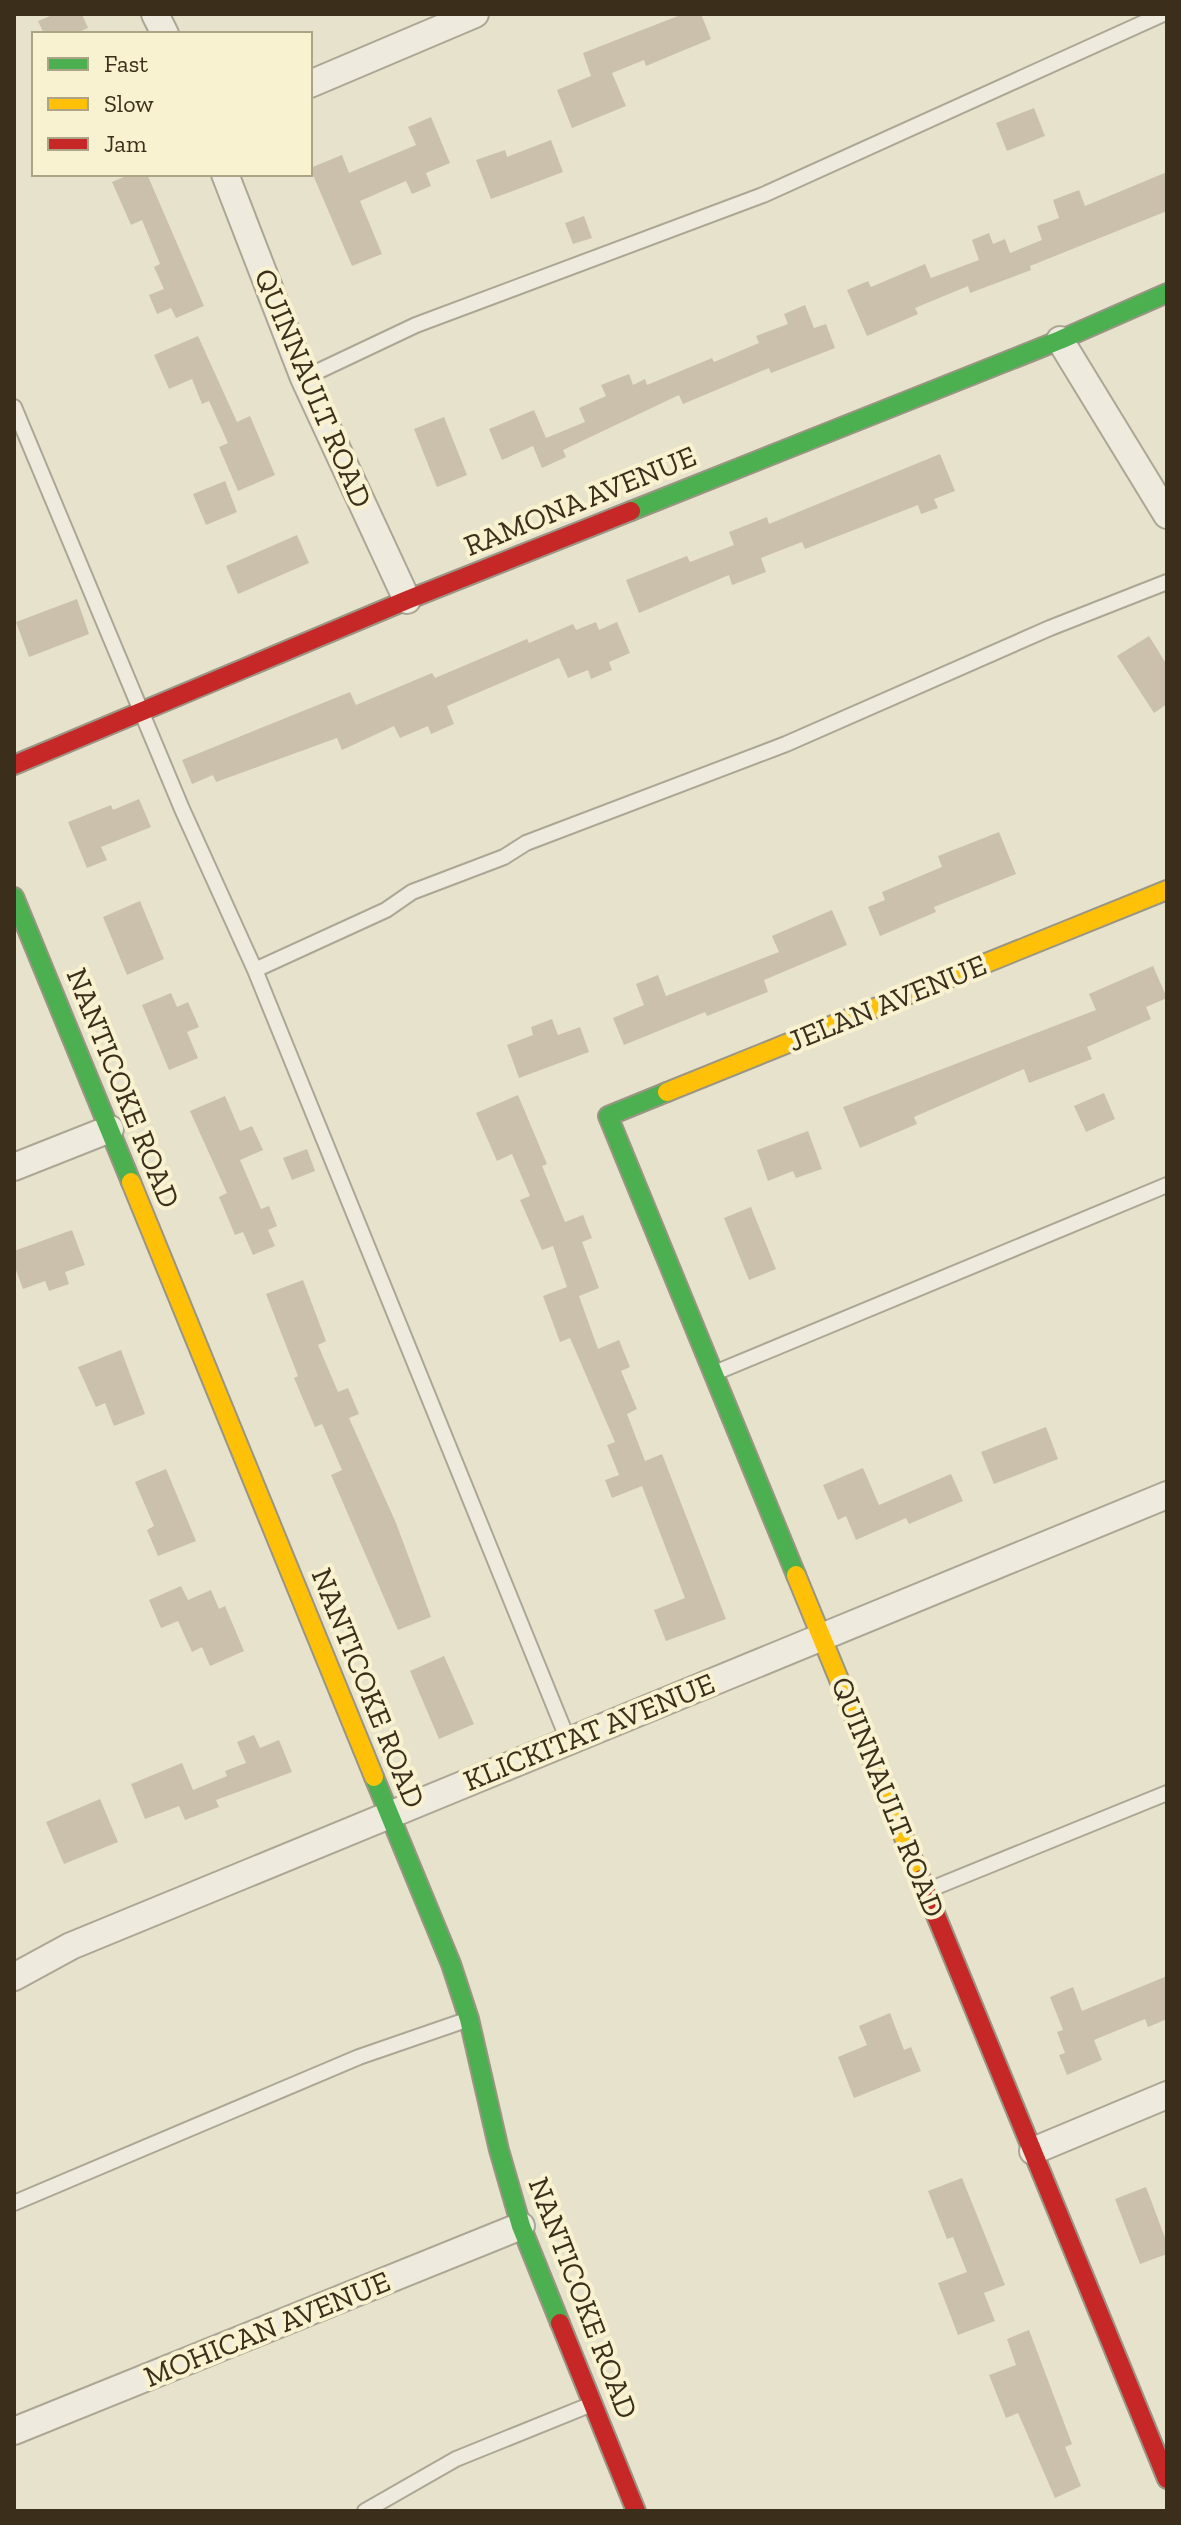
<svg xmlns="http://www.w3.org/2000/svg" width="1181" height="2525" viewBox="0 0 1181 2525" font-family="'Zilla Slab',serif">
  <style>
    .building { fill: #cbc0ac }
    .lines { fill: none; stroke-linecap: round; stroke-linejoin: round }
    .lane-casing { stroke: #aca695; stroke-width: 18 }
    .street-casing { stroke: #aca695; stroke-width: 30 }
    .fast-casing { stroke: #9b9585; stroke-width: 22 }
    .slow-casing { stroke: #9b9585; stroke-width: 22 }
    .jam-casing { stroke: #9b9585; stroke-width: 22 }
    .lane { stroke: #eeebde; stroke-width: 14 }
    .street { stroke: #eeebde; stroke-width: 26 }
    .fast { stroke: #4caf50; stroke-width: 18 }
    .slow { stroke: #ffc107; stroke-width: 18 }
    .jam { stroke: #c62828; stroke-width: 18 }
    .labels { text-anchor: middle; dominant-baseline: central; stroke-width: 8; stroke-linejoin: round; paint-order: stroke }
    .street-label { font-size: 30px; fill: #3b2f1b; stroke: #f9f2d0 }
  </style>
  <rect width="100%" height="100%" fill="#e7e2cb"/>
  <!-- building -->
  <path class="building" d="M55,14H82L88,28L74,34H44L38,21Z
    M683,14H701L711,39L646,66L644,60L612,73L626,106L572,128L557,90L591,76L583,53Z
    M1034,108L1045,136L1007,151L996,123Z
    M431,117L450,163L426,173L431,186L412,194L406,181L360,201L382,254L352,266L310,168L342,155L349,173L416,145L408,127Z
    M551,140L563,172L491,199L476,160L505,150L507,157Z
    M1167,172V211L1030,266L1031,270L970,293L968,286L915,308L918,314L867,336L847,290L868,281L871,287L925,264L931,278L979,260L972,240L989,233L993,244L1005,239L1010,253L1042,240L1037,226L1059,218L1053,200L1079,190L1085,206Z
    M131,174H147L204,306L176,318L171,308L157,314L149,295L164,289L154,267L160,264L142,220L131,225L112,182Z
    M584,216L592,238L573,244L565,223Z
    M805,305L814,328L826,324L835,348L771,373L769,368L683,404L679,395L563,450L566,457L542,468L533,446L502,460L489,429L534,410L546,438L585,422L579,408L606,396L601,385L629,374L633,385L645,379L647,385L712,358L714,362L759,343L756,336L788,324L784,314Z
    M198,336L237,422L250,416L275,475L238,491L219,447L228,443L209,401L202,404L192,379L169,389L154,355Z
    M444,417L467,475L437,487L414,429Z
    M940,454L955,491L934,499L938,508L921,514L918,505L805,549L802,542L761,558L766,572L732,585L729,575L639,613L626,580L687,556L690,562L734,545L729,532L767,517L769,524Z
    M225,481L237,512L206,525L193,494Z
    M297,535L309,563L238,594L226,566Z
    M77,599L89,634L29,657L16,622Z
    M596,622L599,630L617,622L630,653L609,662L612,670L591,679L588,670L568,678L559,658L447,706L454,724L431,734L428,726L400,738L394,726L342,750L337,738L216,782L213,775L192,784L182,760L350,692L356,705L432,673L435,678L527,639L529,643L573,624L576,630Z
    M1149,636L1167,665V704L1154,713L1117,656Z
    M139,799L151,827L101,847L107,860L87,868L68,822L111,805L113,810Z
    M999,832L1016,874L934,907L936,912L880,936L868,907L885,900L882,892L942,867L938,856Z
    M140,901L164,959L127,975L103,917Z
    M832,910L847,945L764,980L768,992L707,1016L705,1012L624,1045L613,1018L644,1005L636,984L658,975L666,996L779,952L772,936Z
    M1153,966L1167,998L1146,1007L1151,1019L1087,1047L1092,1059L1029,1083L1024,1069L914,1117L917,1124L860,1148L843,1107L1096,1010L1089,994Z
    M171,993L177,1007L188,1002L199,1027L187,1032L198,1058L169,1070L142,1005Z
    M552,1019L558,1035L580,1027L589,1052L519,1078L507,1045L533,1035L531,1027Z
    M1104,1093L1115,1119L1086,1132L1074,1106Z
    M518,1095L547,1164L542,1166L565,1222L583,1215L592,1238L582,1242L599,1288L579,1296L598,1349L619,1340L630,1367L621,1371L637,1409L627,1414L645,1461L662,1454L726,1619L666,1641L654,1610L685,1598L642,1486L612,1498L605,1480L619,1475L607,1445L615,1442L570,1338L560,1342L543,1296L567,1287L553,1246L542,1250L520,1200L530,1196L512,1154L497,1161L476,1113Z
    M225,1096L240,1131L252,1126L263,1150L240,1160L261,1209L269,1206L277,1226L268,1230L275,1246L253,1255L243,1232L235,1235L219,1197L227,1193L190,1111Z
    M808,1131L822,1169L796,1178L793,1171L768,1181L757,1150Z
    M307,1149L315,1171L292,1180L283,1158Z
    M751,1207L776,1269L749,1280L724,1218Z
    M72,1230L85,1265L65,1272L69,1284L49,1291L45,1281L23,1289L14,1265V1251Z
    M303,1280L326,1341L318,1345L338,1392L348,1388L359,1414L349,1418L396,1523L431,1617L398,1630L331,1475L342,1470L322,1424L315,1427L294,1378L298,1376L266,1294Z
    M121,1350L145,1414L114,1426L105,1403L96,1407L78,1367Z
    M1046,1427L1058,1459L994,1484L981,1452Z
    M863,1468L879,1505L951,1474L963,1501L909,1524L906,1518L856,1540L846,1516L838,1520L823,1485Z
    M166,1469L196,1541L158,1556L147,1530L154,1526L135,1482Z
    M181,1586L188,1600L211,1590L219,1609L225,1606L244,1651L210,1666L202,1647L192,1652L178,1621L161,1628L149,1600Z
    M444,1656L474,1724L439,1739L410,1671Z
    M254,1735L260,1748L279,1740L292,1772L216,1800L219,1807L185,1820L179,1806L145,1819L131,1784L182,1763L193,1790L227,1776L225,1771L246,1763L237,1742Z
    M100,1799L118,1842L64,1864L46,1822Z
    M1167,1976V2019L1148,2027L1145,2019L1094,2040L1102,2060L1067,2075L1059,2055L1065,2053L1057,2032L1063,2030L1050,1997L1073,1987L1082,2011Z
    M890,2013L904,2050L911,2047L921,2071L854,2098L838,2057L867,2045L859,2026Z
    M962,2178L1005,2285L984,2293L995,2321L958,2335L938,2283L967,2272L953,2237L947,2239L928,2191Z
    M1146,2187L1167,2243V2254L1140,2264L1115,2199Z
    M1029,2330L1072,2444L1065,2447L1081,2486L1055,2498L1018,2413L1006,2418L989,2375L1016,2365L1007,2339Z"/>
  <g class="lines">
    <!-- lane casing -->
    <g class="lane-casing">
      <path id="lane" d="M304,378L416,325L763,195L1163,14
        M14,407L182,809L255,970L386,910L412,892L504,857L526,843L786,744L1050,628L1167,582
        M255,970L568,1740
        M717,1372L1167,1185
        M926,1891L1167,1793
        M14,2203L359,2057L469,2019
        M365,2511L456,2459L592,2404"/>
    </g>
    <!-- street casing -->
    <g class="street-casing">
      <path id="street" d="M155,14L165,34
        M310,84L475,14
        M225,174L304,378L407,600
        M1060,340L1167,515
        M14,1167L110,1129
        M14,1977L71,1946L1167,1495
        M1033,2151L1167,2095
        M14,2431L521,2226"/>
    </g>
    <!-- fast casing -->
    <g class="fast-casing">
      <path id="fast" d="M631,511L1060,340L1167,293
        M14,897L131,1182
        M667,1092L608,1116L796,1575
        M374,1777L451,1964L469,2019L499,2150L521,2226L560,2323"/>
    </g>
    <!-- slow casing -->
    <g class="slow-casing">
      <path id="slow" d="M667,1092L1167,890
        M131,1182L374,1777
        M796,1575L921,1879"/>
    </g>
    <!-- jam casing -->
    <g class="jam-casing">
      <path id="jam" d="M14,765L407,600L631,511
        M921,1879L1167,2479
        M560,2323L636,2511"/>
    </g>
    <!-- lane -->
    <use href="#lane" class="lane"/>
    <!-- street -->
    <use href="#street" class="street"/>
    <!-- fast -->
    <use href="#fast" class="fast"/>
    <!-- slow -->
    <use href="#slow" class="slow"/>
    <!-- jam -->
    <use href="#jam" class="jam"/>
  </g>
  <g class="labels">
    <!-- street labels -->
    <g class="street-label">
      <text transform="translate(313 388) rotate(67)">QUINNAULT ROAD</text>
      <text transform="translate(580 501) rotate(-22)">RAMONA AVENUE</text>
      <text transform="translate(887 1003) rotate(-22)">JELAN AVENUE</text>
      <text transform="translate(123 1088) rotate(68)">NANTICOKE ROAD</text>
      <text transform="translate(368 1688) rotate(68)">NANTICOKE ROAD</text>
      <text transform="translate(589 1732) rotate(-22)">KLICKITAT AVENUE</text>
      <text transform="translate(888 1797) rotate(68)">QUINNAULT ROAD</text>
      <text transform="translate(583 2298) rotate(69)">NANTICOKE ROAD</text>
      <text transform="translate(267 2329) rotate(-22)">MOHICAN AVENUE</text>
    </g>
  </g>
  <!-- border -->
  <rect width="1181" height="2525" fill="none" stroke="#3b2f1b" stroke-width="32"/>
  <!-- legend -->
  <rect x="32" y="32" width="280" height="144" fill="#f9f2d0" stroke="#ada488" stroke-width="2"/>
  <rect x="48" y="58" width="40" height="12" fill="#4caf50" stroke="#ada488" stroke-width="2"/>
  <text x="104" y="72" font-size="24" fill="#3b2f1b">Fast</text>
  <rect x="48" y="98" width="40" height="12" fill="#ffc107" stroke="#ada488" stroke-width="2"/>
  <text x="104" y="112" font-size="24" fill="#3b2f1b">Slow</text>
  <rect x="48" y="138" width="40" height="12" fill="#c62828" stroke="#ada488" stroke-width="2"/>
  <text x="104" y="152" font-size="24" fill="#3b2f1b">Jam</text>
</svg>
